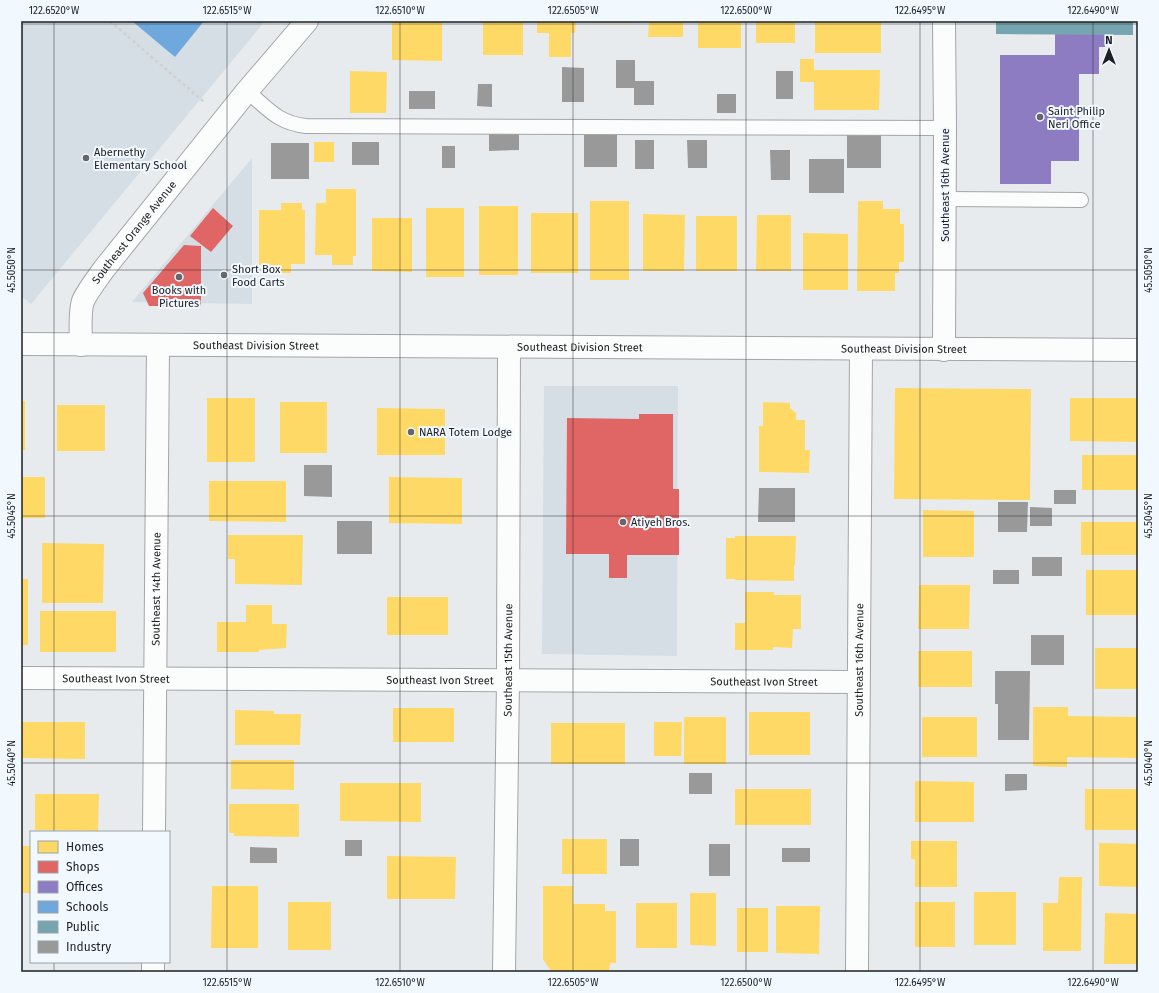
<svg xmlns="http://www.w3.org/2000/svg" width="1159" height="993" viewBox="0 0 1159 993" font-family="'Fira Sans',sans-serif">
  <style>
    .built { fill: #d5dee5 }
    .homes { fill: #ffd966 }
    .shops { fill: #e06666 }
    .offices { fill: #8e7cc3 }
    .schools { fill: #6fa8dc }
    .public { fill: #76a5af }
    .industry { fill: #999 }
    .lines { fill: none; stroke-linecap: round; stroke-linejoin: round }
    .service-casing { stroke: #a3a6a8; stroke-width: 16 }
    .minor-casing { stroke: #a3a6a8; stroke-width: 24 }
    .secondary-casing { stroke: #a3a6a8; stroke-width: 24 }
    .path { stroke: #cfd0d1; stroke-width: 2.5; stroke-dasharray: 3 3; stroke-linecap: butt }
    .service { stroke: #fbfcfc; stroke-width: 14 }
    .minor { stroke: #fbfcfc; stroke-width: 22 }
    .secondary { stroke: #fbfcfc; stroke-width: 22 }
    .ticks { fill: none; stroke: #1d1f22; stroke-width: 1; stroke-opacity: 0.45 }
    .poi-dot { fill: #646669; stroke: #f1f8fe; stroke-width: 1.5 }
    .labels { text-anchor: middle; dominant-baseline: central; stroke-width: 4; stroke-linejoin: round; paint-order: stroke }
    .poi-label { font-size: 11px; fill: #1d1f22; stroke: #f1f8fe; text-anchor: start }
    .street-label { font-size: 11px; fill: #1d1f22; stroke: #f1f8fe }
    .neatline { fill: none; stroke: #1d1f22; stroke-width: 1.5 }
    .ticks-label { font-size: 10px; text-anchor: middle; fill: #1d1f22 }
  </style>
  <rect width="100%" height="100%" fill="#e7ebee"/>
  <!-- built -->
  <path class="built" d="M21,21H265L31,304L21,296Z
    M252,158V304L132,302Z
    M544,386H678L677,656L542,654Z"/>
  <!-- homes -->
  <path class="homes" d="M392,21H442V61L392,60Z
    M483,21H523V55H483Z
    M537,21H576L575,33H571V57H549V33H537Z
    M594,21H633V23H594Z
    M649,21H683V37H648Z
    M698,21H741V48H698Z
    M756,21H795V43H756Z
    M815,21H881V53H815Z
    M800,59H814V70H880L879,110H814V82H800Z
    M350,71L387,72L386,113H350Z
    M314,142H334V162H314Z
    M326,189H356V256H353V265H332V255H315L316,203H326Z
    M590,201H629V280H590Z
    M858,201H883V209H900V224H904V262H899V273H895V291H857Z
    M281,203H302V210H305V264H291V273H273V265H259V210H281Z
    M479,206H518V275H479Z
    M426,208H464V277H426Z
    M531,213H578V273H531Z
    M643,214L685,215L684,271H643Z
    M757,215H791V271H756Z
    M696,216H737V271H696Z
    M372,218H412V272L372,271Z
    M803,233L848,234V290H803Z
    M895,388L1031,389L1030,500L894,499Z
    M207,398H255V462H207Z
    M1070,398H1138V442L1070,441Z
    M21,401H25V450H21Z
    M280,402H327V453H280Z
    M763,402L790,403V408L796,413V420H805V450H810L809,473L759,472V426H763Z
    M57,405H105V451H57Z
    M377,408L445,409V455H377Z
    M1082,455H1138V490H1082Z
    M21,477H45V518H21Z
    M389,477L462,478V524L389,523Z
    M209,481H286V522L209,521Z
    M923,510L974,511V557H923Z
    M1081,522H1138V555H1081Z
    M228,535H303L302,585L235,584V559H228Z
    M735,536H796L795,565H794V581L735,580V579H726V538H735Z
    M42,543L104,544L103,603H42Z
    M1086,570H1138V615H1086Z
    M21,579H28V645H21Z
    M919,585H970L969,629H918Z
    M745,592H774V595H801V629H793L792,648L773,647V650H735V623H745Z
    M387,597H448V635H387Z
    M246,605H272V624H287L286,648L259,650V652H217V622H246Z
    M40,611H116V652H40Z
    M1095,648H1138V689H1095Z
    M918,651H972V687H918Z
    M1033,707H1068V716L1138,717V758L1067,757V767L1033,766Z
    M393,708H454V742H393Z
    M235,710L274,711V714H301L300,745H235Z
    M749,712H810V755H749Z
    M684,717H726V764H684Z
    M922,717H977V757H922Z
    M21,722H85V759L21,758Z
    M654,722H682L681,756H654Z
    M551,723H625V764H551Z
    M231,760H294V790L231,789Z
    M915,781L974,782V822H915Z
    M340,783H421V822L340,821Z
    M735,789H811V825H735Z
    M1085,789H1138V830H1085Z
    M35,794H99L98,831L35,830Z
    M229,804H299V837L234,836V833H229Z
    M562,839H607V874H562Z
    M911,841H957V887H915V859H911Z
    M1099,843L1138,844V887L1099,886Z
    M21,846H31V893H21Z
    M387,856L456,857L455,899H387Z
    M1059,877H1082L1081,951H1043V903H1058Z
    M212,886H258V948H211Z
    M543,886H573V904H605V911H616V963H610L609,971H551L543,959Z
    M974,892H1016V945H974Z
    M690,893H716V946L690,945Z
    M288,902H331V950H288Z
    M915,902H955V947H915Z
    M636,903H677V948H636Z
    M776,906H820L819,954L776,953Z
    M737,908H768V952H737Z
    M1105,913L1138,914V964H1104Z"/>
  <!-- shops -->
  <path class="shops" d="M213,208L233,226L211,252L190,236Z
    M184,245L201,246V306H149L143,293Z
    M639,414H673V489H679V555H627V578H609V554H566L567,418L639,419Z"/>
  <!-- offices -->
  <path class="offices" d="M1055,34H1105V47H1099V74H1079V161H1051V184H1000V55H1055Z"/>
  <!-- schools -->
  <path class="schools" d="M132,21H204L175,57Z"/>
  <!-- public -->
  <path class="public" d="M996,21H1133V35L996,34Z"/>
  <!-- industry -->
  <path class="industry" d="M616,60H635V81H654V105H634V88H616Z
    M562,67L584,68V102H562Z
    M776,71H793V99H776Z
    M478,84H492V107L477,106Z
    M409,91H435V109H409Z
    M717,94H736V113H717Z
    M489,131H519V150L489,151Z
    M847,131H881V168H847Z
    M584,135H617V167H584Z
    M635,140H654V169H635Z
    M687,140H707V168H688Z
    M352,142H379V165H352Z
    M271,143H309V179H271Z
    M442,146H455V168H442Z
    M770,150H790V180H771Z
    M809,159H844V193H809Z
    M304,465H332V497L304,496Z
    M759,488H795V522H758Z
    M1054,490H1076V504H1054Z
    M998,502H1028L1027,532H998Z
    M1030,507L1052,508V526H1030Z
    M337,521H372V554H337Z
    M1032,557H1062V576H1032Z
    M993,570H1019V584H993Z
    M1031,635H1064V665H1031Z
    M995,671H1030L1029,740H998V704H995Z
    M689,773H712V794H689Z
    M1005,774H1027V790L1005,791Z
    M620,839H639V866H620Z
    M345,840H362V856H345Z
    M709,844H730V876H709Z
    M250,847L277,848V863H250Z
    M782,848H810V862H782Z"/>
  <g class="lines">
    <!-- service casing -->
    <g class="service-casing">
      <path id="service" d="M247,91C268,109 278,123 306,126L945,128
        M945,199L1081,200"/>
    </g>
    <!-- minor casing -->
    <g class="minor-casing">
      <g id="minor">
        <path d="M944,21L945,128L944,350"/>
        <path id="s1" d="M81,345C81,331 79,314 83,301C88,290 97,279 104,269L247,91L307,21"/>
        <path id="s2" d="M21,678L858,682"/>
        <path id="s3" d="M154,832L158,345"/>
        <path d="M153,972V962"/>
        <path id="s4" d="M504,972L508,681L509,348"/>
        <path id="s5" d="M857,972L861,349"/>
      </g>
    </g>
    <!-- secondary casing -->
    <g class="secondary-casing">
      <g id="secondary">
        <path id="s6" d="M21,344L1138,350"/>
      </g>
    </g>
    <!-- path -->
    <path class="path" d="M110,21L204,102"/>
    <!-- service -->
    <use href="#service" class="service"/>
    <!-- minor -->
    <use href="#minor" class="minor"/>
    <!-- secondary -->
    <use href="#secondary" class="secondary"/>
  </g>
  <!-- ticks -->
  <path class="ticks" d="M54,21V832M227,21V972M400,21V972M573,21V972M746,21V972M920,21V972M1093,21V972M21,24H1138M21,270H1138M21,516H1138M21,763H1138M54,962V972"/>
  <!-- markers -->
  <g class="poi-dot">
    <circle cx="1040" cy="117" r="4"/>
    <circle cx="86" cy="158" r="4"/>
    <circle cx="224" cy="275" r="4"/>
    <circle cx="179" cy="277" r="4"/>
    <circle cx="411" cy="432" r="4"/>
    <circle cx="623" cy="522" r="4"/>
  </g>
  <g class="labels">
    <!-- poi labels -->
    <g class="poi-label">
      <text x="1048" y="111">Saint Philip<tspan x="1048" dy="13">Neri Office</tspan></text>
      <text x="94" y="152">Abernethy<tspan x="94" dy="13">Elementary School</tspan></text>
      <text x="232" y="269">Short Box<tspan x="232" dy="13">Food Carts</tspan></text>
      <text x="179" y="290" text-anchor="middle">Books with<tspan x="179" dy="13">Pictures</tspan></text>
      <text x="419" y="432">NARA Totem Lodge</text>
      <text x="631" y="522">Atiyeh Bros.</text>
    </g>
    <!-- street labels -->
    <g class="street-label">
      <text transform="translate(945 185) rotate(-90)">Southeast 16th Avenue</text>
      <text stroke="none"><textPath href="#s1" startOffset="130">Southeast Orange Avenue</textPath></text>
      <text stroke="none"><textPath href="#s6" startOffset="235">Southeast Division Street</textPath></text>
      <text stroke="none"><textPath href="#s6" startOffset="559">Southeast Division Street</textPath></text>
      <text stroke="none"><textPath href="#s6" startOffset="883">Southeast Division Street</textPath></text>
      <text stroke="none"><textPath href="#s3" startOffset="243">Southeast 14th Avenue</textPath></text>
      <text stroke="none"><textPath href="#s4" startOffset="312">Southeast 15th Avenue</textPath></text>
      <text stroke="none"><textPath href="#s5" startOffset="312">Southeast 16th Avenue</textPath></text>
      <text stroke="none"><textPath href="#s2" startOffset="95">Southeast Ivon Street</textPath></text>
      <text stroke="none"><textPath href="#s2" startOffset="419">Southeast Ivon Street</textPath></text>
      <text stroke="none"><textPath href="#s2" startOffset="743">Southeast Ivon Street</textPath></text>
    </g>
  </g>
  <!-- border -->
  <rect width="1159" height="993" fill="none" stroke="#f1f8fe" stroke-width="44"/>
  <!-- legend -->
  <rect x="30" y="831" width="140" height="132" fill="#f1f8fe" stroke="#9ca1a6"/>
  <rect x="38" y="841" width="20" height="12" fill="#ffd966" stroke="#9ca1a6"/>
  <text x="66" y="851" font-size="12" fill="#1d1f22">Homes</text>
  <rect x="38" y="861" width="20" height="12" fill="#e06666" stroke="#9ca1a6"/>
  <text x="66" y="871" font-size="12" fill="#1d1f22">Shops</text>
  <rect x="38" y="881" width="20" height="12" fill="#8e7cc3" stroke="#9ca1a6"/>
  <text x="66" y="891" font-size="12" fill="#1d1f22">Offices</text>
  <rect x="38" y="901" width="20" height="12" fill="#6fa8dc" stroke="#9ca1a6"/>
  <text x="66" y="911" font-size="12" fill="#1d1f22">Schools</text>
  <rect x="38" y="921" width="20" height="12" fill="#76a5af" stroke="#9ca1a6"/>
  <text x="66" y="931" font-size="12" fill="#1d1f22">Public</text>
  <rect x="38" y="941" width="20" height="12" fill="#999999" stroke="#9ca1a6"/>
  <text x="66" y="951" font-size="12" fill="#1d1f22">Industry</text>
  <!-- north arrow -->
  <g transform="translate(1109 50)" stroke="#f1f8fe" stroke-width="3" paint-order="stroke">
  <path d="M0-3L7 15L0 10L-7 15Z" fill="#1d1f22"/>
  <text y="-6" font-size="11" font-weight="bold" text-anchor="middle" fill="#1d1f22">N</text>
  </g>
  <rect x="22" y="22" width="1115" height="949" class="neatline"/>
  <g class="ticks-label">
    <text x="54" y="14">122.6520°W</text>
    <text x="227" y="14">122.6515°W</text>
    <text x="400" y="14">122.6510°W</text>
    <text x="573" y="14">122.6505°W</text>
    <text x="746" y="14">122.6500°W</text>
    <text x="920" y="14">122.6495°W</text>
    <text x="1093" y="14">122.6490°W</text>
    <text transform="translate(11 270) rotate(-90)" y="4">45.5050°N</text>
    <text transform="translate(1148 270) rotate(-90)" y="4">45.5050°N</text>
    <text transform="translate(11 516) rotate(-90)" y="4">45.5045°N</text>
    <text transform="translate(1148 516) rotate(-90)" y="4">45.5045°N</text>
    <text transform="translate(11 763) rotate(-90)" y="4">45.5040°N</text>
    <text transform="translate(1148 763) rotate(-90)" y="4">45.5040°N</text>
    <text x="227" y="986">122.6515°W</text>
    <text x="400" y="986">122.6510°W</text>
    <text x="573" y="986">122.6505°W</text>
    <text x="746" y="986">122.6500°W</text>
    <text x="920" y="986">122.6495°W</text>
    <text x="1093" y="986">122.6490°W</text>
  </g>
</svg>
